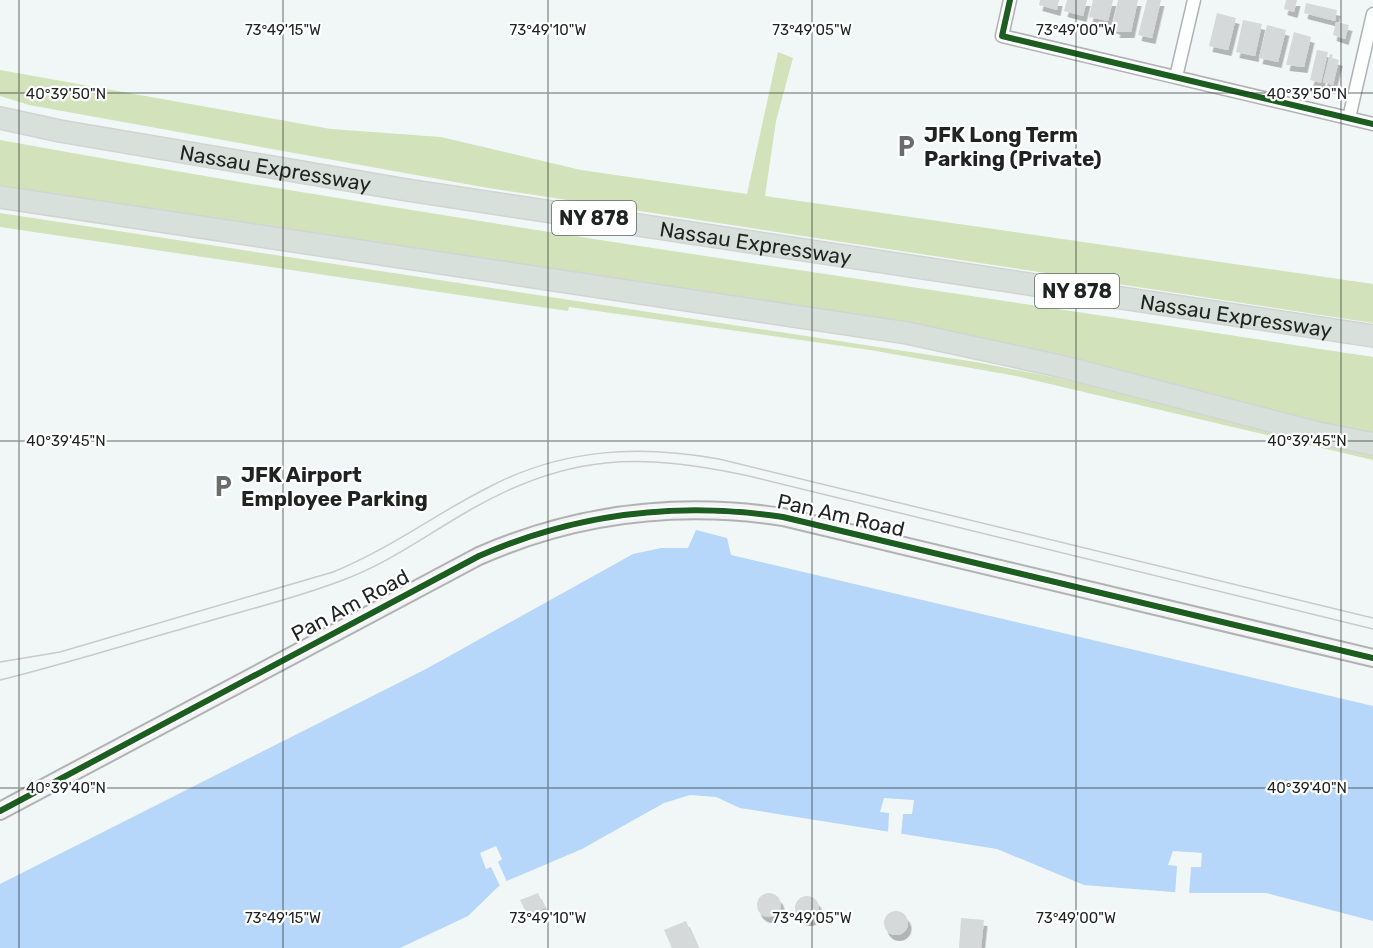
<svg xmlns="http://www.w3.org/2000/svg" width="1373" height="948" viewBox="0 0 1373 948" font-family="Rubik,sans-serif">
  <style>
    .green { fill: #d2e2bb }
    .water { fill: #b6d7fa }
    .pier { fill: #f1f7f6 }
    .building { fill: #d6d9d9; filter: url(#shadow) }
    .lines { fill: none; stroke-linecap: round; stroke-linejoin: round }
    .street-casing { stroke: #b0b3b3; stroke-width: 15 }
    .secondary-casing { stroke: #b0b3b3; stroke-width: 20 }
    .highway-casing { stroke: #d2d4d4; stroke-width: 24 }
    .street { stroke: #fdfefe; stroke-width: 12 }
    .secondary { stroke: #f2f4f3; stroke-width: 16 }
    .highway { stroke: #d8e0db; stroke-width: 21 }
    .tram { stroke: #c9caca; stroke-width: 1.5 }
    .cycleway-casing { stroke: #fff; stroke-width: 10 }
    .cycleway { stroke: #1b5e20; stroke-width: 6 }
    .ticks { fill: none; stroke: #1f2322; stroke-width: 1.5; stroke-opacity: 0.45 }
    .labels { text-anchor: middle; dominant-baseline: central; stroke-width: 4.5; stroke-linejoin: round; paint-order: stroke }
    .shield { fill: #fff; stroke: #626564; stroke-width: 1.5 }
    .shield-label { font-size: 20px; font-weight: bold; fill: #1f2322 }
    .poi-label { font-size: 21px; font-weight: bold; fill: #1f2322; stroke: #fff; text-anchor: start }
    .street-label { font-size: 21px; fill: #1f2322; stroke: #fff }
    .ticks-label { font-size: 15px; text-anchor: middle; fill: #1f2322; stroke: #fff; stroke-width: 4.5; stroke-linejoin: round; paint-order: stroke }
  </style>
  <defs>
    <filter id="shadow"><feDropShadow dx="3.5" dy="6" stdDeviation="0" flood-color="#0004"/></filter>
  </defs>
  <rect width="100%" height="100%" fill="#f1f7f6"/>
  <!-- green -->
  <path class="green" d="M778,52L793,58L776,121L765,196L1373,284V323L488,188L29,105L0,96V70L331,129L441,137L581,170L747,194Z
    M0,140C456,223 915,286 1373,357V439L1003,343L0,191Z
    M0,213L976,362L1078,382L1373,453V460L1016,376L870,350L569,307L568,311L0,227Z"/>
  <!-- water -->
  <path class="water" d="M696,530L727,538L731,555L1373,706V921L1266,893H1185L1084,885L997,849L740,808L716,797L690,795L664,803L582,849L502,883L468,916L400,948H0V884L426,669L633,554L661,548H688Z"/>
  <!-- pier -->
  <path class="pier" d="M884,798L914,800L912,814H903L901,836L888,834L889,813L880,812Z
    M496,846L502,859L498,862L508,884L501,888L491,867L486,869L480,853Z
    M1173,851L1202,853L1201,867H1191L1189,896L1175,895L1177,866L1168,865Z"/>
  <!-- building -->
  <path class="building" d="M1040,0H1059L1057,10L1039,5Z
    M1067,0H1087L1083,16L1064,11Z
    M1093,0H1113L1108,21L1089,17Z
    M1118,0H1138L1131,32H1116L1117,29L1112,27Z
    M1147,0H1161L1152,38L1138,35Z
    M1286,0H1297L1294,12L1284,9Z
    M1306,3L1337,10L1335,21L1304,13Z
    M1217,13L1236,18L1228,50L1209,46Z
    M1243,20L1262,24L1255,56L1236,52Z
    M1336,22L1349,25L1345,39L1333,35Z
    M1267,25L1286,30L1278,62L1259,58Z
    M1294,32L1311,37L1304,67L1286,65Z
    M1317,50L1328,52L1321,83L1310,80Z
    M1330,54L1333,55L1332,58L1339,60L1333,85L1323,82Z
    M757 905a12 12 0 1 1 24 0a12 12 0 1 1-24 0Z
    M538,893L545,908L528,916L520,900Z
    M795 908a12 12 0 1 1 24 0a12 12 0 1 1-24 0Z
    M884 923a12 12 0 1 1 24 0a12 12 0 1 1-24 0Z
    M961,918L984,920L981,948H959Z
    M686,921L698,948H672L664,930Z"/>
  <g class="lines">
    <!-- street casing -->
    <g class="street-casing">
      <path id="street" d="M1010,0L1002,36L1373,124
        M1176,77L1194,0
        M1349,118L1373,14"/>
    </g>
    <!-- secondary casing -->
    <g class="secondary-casing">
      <path id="secondary" d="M0,811L479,556C577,513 677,501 783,517L1373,658"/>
    </g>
    <!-- highway casing -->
    <g class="highway-casing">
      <g id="highway">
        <path id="s1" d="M0,118L60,131L407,190L1373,336"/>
        <path d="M0,197L907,333L1064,367L1318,433L1373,444"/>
      </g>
    </g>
    <!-- street -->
    <use href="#street" class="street"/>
    <!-- secondary -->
    <use href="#secondary" class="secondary"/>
    <!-- highway -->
    <use href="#highway" class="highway"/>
    <!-- tram -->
    <path class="tram" d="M0,662L60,652L333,572C390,549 438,512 493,485C566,448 640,445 719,459L1373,618
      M0,680C65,664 128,644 192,626C242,611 294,599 343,580C389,563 428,534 470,510C569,453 640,453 749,476L1373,629"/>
    <!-- cycleway casing -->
    <g class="cycleway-casing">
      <path id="cycleway" d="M1010,0L1002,36L1373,124
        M0,811L479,556C577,513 677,501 783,517L1373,658"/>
    </g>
    <!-- cycleway -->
    <use href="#cycleway" class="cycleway"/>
  </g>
  <!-- ticks -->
  <path class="ticks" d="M19,0V948M283,0V948M548,0V948M812,0V948M1076,0V948M1341,0V948M0,93H1373M0,441H1373M0,788H1373"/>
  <!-- icons -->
  <defs>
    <g id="parking-bare" transform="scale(1.8)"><path d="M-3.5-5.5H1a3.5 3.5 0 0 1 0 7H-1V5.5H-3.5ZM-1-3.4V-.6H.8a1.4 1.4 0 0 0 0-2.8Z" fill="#686d6c" stroke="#fff" stroke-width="2.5" paint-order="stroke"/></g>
  </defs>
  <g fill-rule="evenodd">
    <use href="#parking-bare" x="906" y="146"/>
    <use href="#parking-bare" x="223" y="486"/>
  </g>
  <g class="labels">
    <!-- shield labels -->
    <g class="shield">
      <rect x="552" y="201" width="84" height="34" rx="4.5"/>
      <rect x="1035" y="274" width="84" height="34" rx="4.5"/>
    </g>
    <g class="shield-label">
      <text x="594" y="218">NY 878</text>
      <text x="1077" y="291">NY 878</text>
    </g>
    <!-- poi labels -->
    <g class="poi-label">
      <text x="924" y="134">JFK Long Term<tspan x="924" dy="24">Parking (Private)</tspan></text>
      <text x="241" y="474">JFK Airport<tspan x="241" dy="24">Employee Parking</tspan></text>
    </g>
    <!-- street labels -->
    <g class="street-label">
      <text stroke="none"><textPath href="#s1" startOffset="280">Nassau Expressway</textPath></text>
      <text stroke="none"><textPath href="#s1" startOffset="766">Nassau Expressway</textPath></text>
      <text stroke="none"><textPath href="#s1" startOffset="1252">Nassau Expressway</textPath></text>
      <text transform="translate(841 515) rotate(13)">Pan Am Road</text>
      <text transform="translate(350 605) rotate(-28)">Pan Am Road</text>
    </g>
  </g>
  <g class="ticks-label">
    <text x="283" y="35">73°49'15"W</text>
    <text x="548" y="35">73°49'10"W</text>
    <text x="812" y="35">73°49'05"W</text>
    <text x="1076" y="35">73°49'00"W</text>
    <text x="66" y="99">40°39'50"N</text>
    <text x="1307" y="99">40°39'50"N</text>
    <text x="66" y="446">40°39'45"N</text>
    <text x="1307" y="446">40°39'45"N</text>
    <text x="66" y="793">40°39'40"N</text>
    <text x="1307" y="793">40°39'40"N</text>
    <text x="283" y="923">73°49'15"W</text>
    <text x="548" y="923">73°49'10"W</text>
    <text x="812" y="923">73°49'05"W</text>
    <text x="1076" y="923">73°49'00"W</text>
  </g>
</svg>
